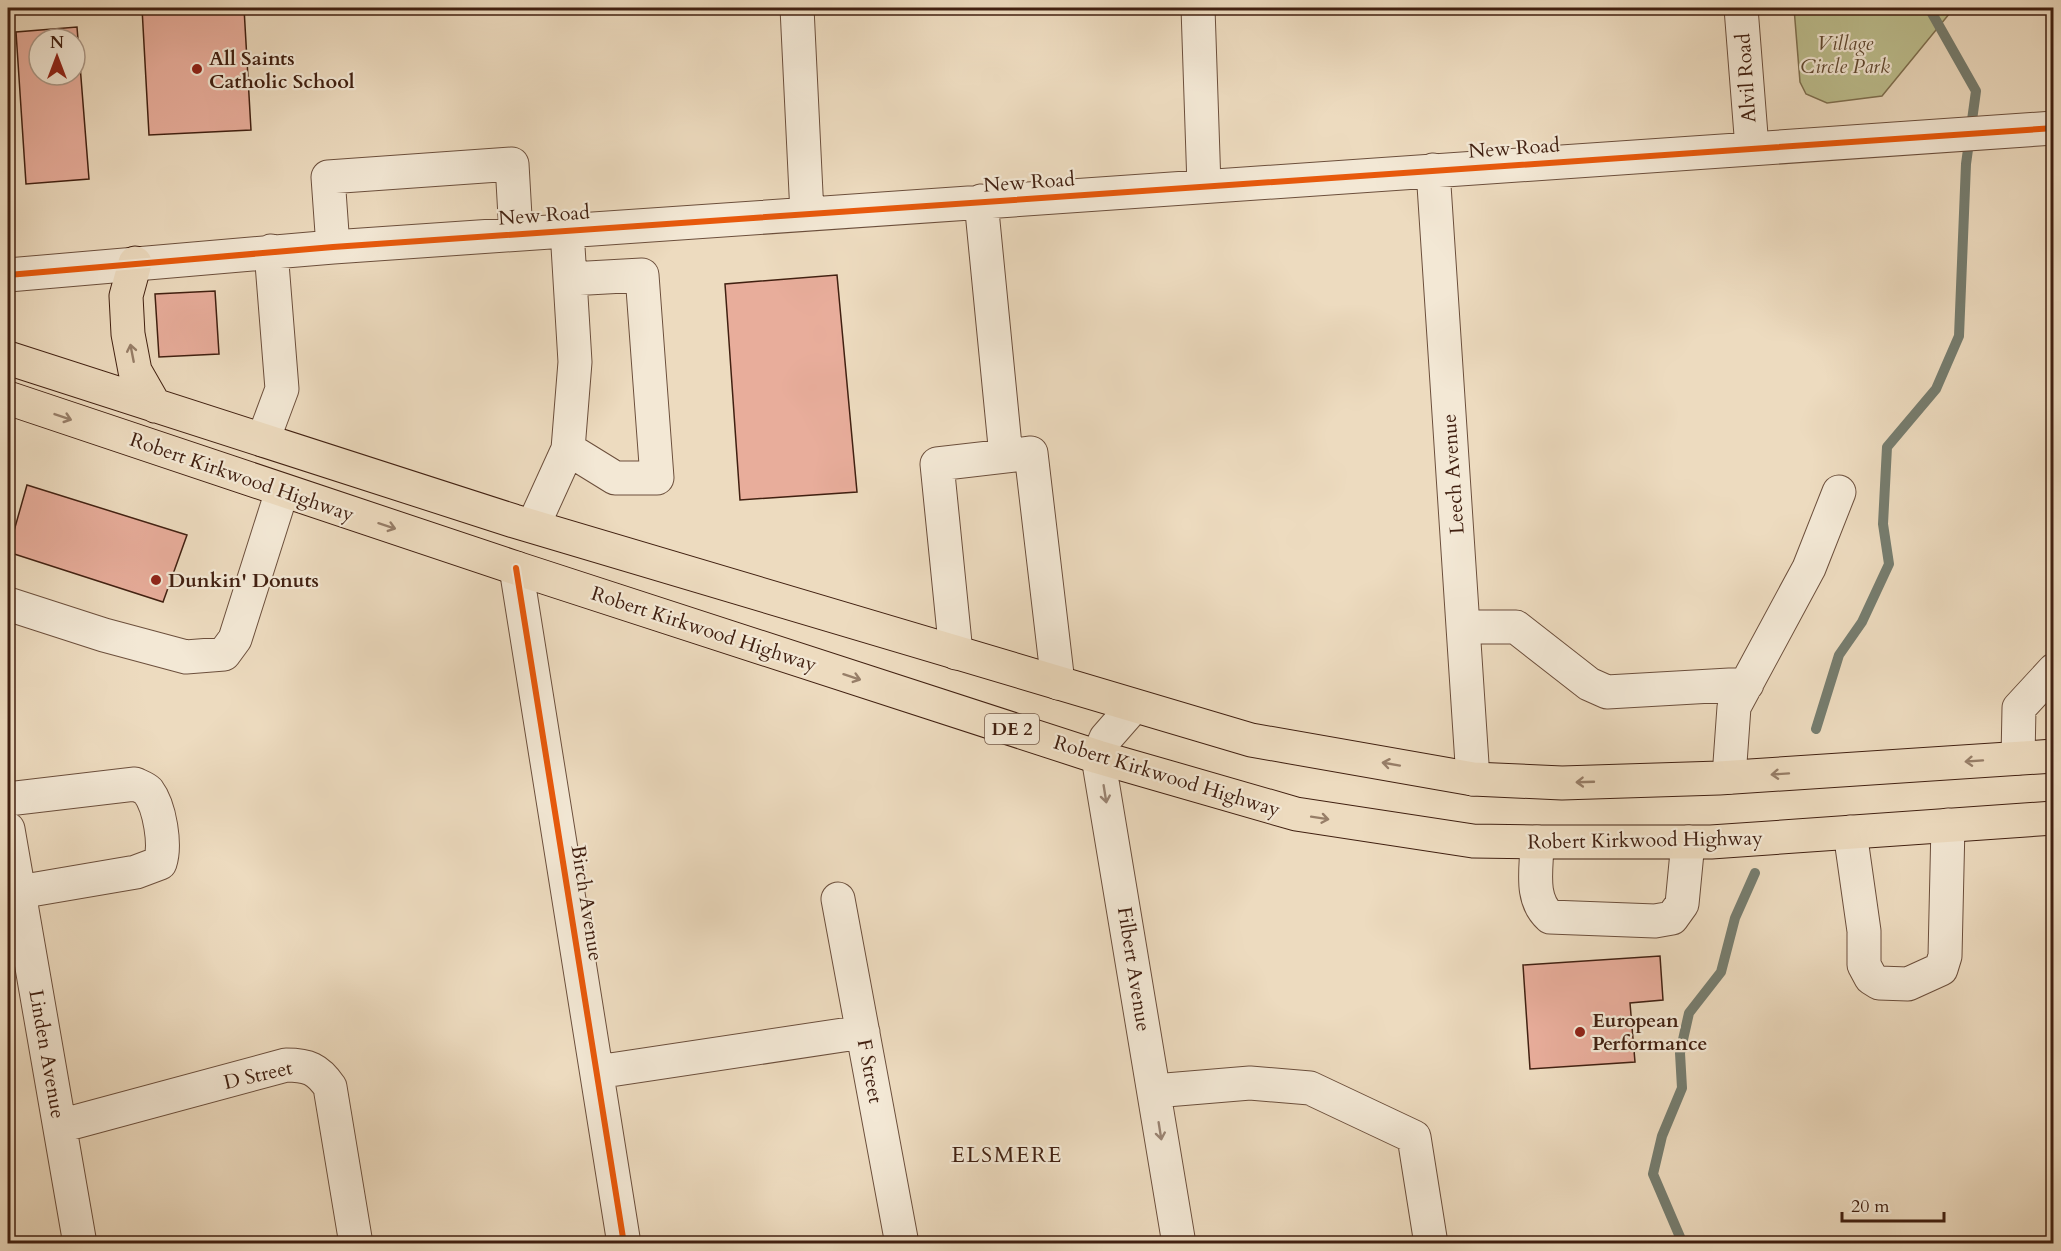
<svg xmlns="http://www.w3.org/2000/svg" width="2061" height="1251" viewBox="0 0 2061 1251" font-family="Cardo,serif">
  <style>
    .green { fill: #bdbf8f; stroke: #7f7050; stroke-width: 1.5 }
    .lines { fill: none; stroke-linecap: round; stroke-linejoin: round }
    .stream { stroke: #767d6f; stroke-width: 10 }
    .building { fill: #e8ad9b; stroke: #412011; stroke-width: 1.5; fill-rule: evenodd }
    .minor-casing { stroke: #6c4f3c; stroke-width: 35 }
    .major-casing { stroke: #412011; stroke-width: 35 }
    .minor { stroke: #f3e8d5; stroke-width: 33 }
    .major { stroke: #eddbbf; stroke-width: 33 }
    .cycleway-casing { stroke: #f3e8d5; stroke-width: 10 }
    .cycleway { stroke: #e8590c; stroke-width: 6 }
    .oneway { stroke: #977e68 }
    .oneway2 { stroke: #9a8473 }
    .poi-dot { fill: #8f2418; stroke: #f3e8d5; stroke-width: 2 }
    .labels { text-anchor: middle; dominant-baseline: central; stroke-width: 4.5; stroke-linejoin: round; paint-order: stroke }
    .shield { fill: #f3e8d5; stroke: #765c4c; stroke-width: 1.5 }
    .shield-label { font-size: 18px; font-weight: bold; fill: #412011 }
    .park-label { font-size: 20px; font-style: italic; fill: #604830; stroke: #f3e8d5 }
    .poi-label { font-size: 20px; font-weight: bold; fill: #412011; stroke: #f3e8d5; text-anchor: start }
    .street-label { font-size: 20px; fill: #412011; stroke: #f3e8d5 }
    .quarter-label { font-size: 22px; letter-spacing: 1.5px; fill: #412011; stroke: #f3e8d5 }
  </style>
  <rect width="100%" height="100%" fill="#eddbbf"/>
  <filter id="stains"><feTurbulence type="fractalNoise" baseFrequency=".00333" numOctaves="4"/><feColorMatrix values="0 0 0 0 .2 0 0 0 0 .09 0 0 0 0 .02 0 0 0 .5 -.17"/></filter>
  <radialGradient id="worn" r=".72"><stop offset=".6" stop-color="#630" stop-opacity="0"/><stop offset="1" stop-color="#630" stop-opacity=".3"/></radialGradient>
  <!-- green -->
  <path class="green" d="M1794,8H1954L1882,96L1827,103L1806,94L1800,82Z"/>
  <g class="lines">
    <!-- stream -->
    <path class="stream" d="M1816,729L1839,655L1862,622L1889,564L1883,524L1887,447L1936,389L1959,336L1966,164L1976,91L1929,8
      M1683,1244L1653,1174L1662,1136L1682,1088L1680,1053L1689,1013L1721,972L1735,918L1755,873"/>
  </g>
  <!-- building -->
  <path class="building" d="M142,8H244L251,130L149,135Z
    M77,27L89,179L26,184L16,32ZM39,39H75V75H39Z
    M837,275L857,492L740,500L725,284Z
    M215,291L219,354L159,357L155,294Z
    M27,485L187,535L163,602L8,552Z
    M1660,956L1663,1000L1630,1003L1635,1062L1530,1069L1523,965Z"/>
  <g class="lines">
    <!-- minor casing -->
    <g class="minor-casing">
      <path id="minor" d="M797,8L807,214
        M1198,8L1204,186
        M1741,8L1752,148
        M1433,170L1473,779
        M981,201L1006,456
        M333,247L328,177L512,164L516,234
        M8,275L333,247L2054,128
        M263,440L282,389L271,251
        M568,449L615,478H657L642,275L570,279
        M533,526L568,449L575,362L567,230
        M516,568L624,1244
        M8,604L104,635L186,657L224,654L235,639L282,491
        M1463,627H1516L1589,684L1607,692L1747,684
        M956,653L937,464L1031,453L1058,683
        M1134,706L1106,738L1098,757L1179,1244
        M2018,758L2019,708L2054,670
        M1729,777L1734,707L1809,568L1839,492
        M8,799L135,784C139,786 145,788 148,791C160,807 166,845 160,863L136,872L19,892
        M8,829L80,1244
        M1850,832L1864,931V965L1871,978L1879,983L1908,984L1941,969L1945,956L1948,825
        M1537,842C1537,868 1529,898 1550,917L1655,921L1672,918L1682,904L1688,842
        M838,899L902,1244
        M597,1072L863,1032
        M1154,1091L1250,1083L1310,1088L1414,1137L1431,1244
        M60,1126L286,1065C308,1065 318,1069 330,1087L356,1244"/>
    </g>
    <!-- major casing -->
    <g class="major-casing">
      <path id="major" d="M135,263L126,296L128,334L135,371L155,406
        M8,358L514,521L1251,740L1473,779L1562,783L1719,778L2054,756
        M8,398L516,568L1098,757L1296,814L1473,841L1537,842H1711L2054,818"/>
    </g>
    <!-- minor -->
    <use href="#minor" class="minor"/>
    <!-- major -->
    <use href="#major" class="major"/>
    <!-- cycleway casing -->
    <g class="cycleway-casing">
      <path id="cycleway" d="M8,275L333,247L2054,128
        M516,568L624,1244"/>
    </g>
    <!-- cycleway -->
    <use href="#cycleway" class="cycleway"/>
  </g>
  <!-- one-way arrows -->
  <defs><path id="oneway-shaft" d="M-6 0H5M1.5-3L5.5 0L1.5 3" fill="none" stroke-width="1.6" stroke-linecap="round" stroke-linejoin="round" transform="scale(1.5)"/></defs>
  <g class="oneway">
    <use href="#oneway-shaft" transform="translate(132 353) rotate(-101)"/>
    <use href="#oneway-shaft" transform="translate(63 417) rotate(19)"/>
    <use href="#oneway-shaft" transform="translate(387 526) rotate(18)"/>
    <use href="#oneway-shaft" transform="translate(852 677) rotate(18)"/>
    <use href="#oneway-shaft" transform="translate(1974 761) rotate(176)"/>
    <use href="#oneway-shaft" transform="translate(1391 764) rotate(-170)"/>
    <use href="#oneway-shaft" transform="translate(1780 774) rotate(176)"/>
    <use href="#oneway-shaft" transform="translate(1585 782) rotate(178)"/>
    <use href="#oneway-shaft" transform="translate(1320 818) rotate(9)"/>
  </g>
  <g class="oneway2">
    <use href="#oneway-shaft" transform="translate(1105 794) rotate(81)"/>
    <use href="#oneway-shaft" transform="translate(1160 1131) rotate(81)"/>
  </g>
  <!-- markers -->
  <g class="poi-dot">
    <circle cx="197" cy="69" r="6"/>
    <circle cx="156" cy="580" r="6"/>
    <circle cx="1580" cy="1032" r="6"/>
  </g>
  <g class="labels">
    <!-- shield labels -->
    <rect class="shield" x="985" y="714" width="54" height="30" rx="4.5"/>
    <g class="shield-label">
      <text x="1012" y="729">DE 2</text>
    </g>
    <!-- park labels -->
    <g class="park-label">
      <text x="1845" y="43">Village<tspan x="1845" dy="23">Circle Park</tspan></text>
    </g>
    <!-- poi labels -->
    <g class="poi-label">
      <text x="209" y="58">All Saints<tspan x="209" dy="23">Catholic School</tspan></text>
      <text x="168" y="580">Dunkin' Donuts</text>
      <text x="1592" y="1020">European<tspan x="1592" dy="23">Performance</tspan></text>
    </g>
    <!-- street labels -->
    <g class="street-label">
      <text transform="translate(1746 78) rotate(-94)">Alvil Road</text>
      <text transform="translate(1514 148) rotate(-4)">New Road</text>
      <text transform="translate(1029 182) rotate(-4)">New Road</text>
      <text transform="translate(544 215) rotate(-4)">New Road</text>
      <text transform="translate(1453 474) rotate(-94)">Leech Avenue</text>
      <text transform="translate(242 477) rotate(19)">Robert Kirkwood Highway</text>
      <text transform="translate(704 629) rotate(18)">Robert Kirkwood Highway</text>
      <text transform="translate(1167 776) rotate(17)">Robert Kirkwood Highway</text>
      <text transform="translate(1645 840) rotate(-1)">Robert Kirkwood Highway</text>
      <text transform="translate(587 903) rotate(81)">Birch Avenue</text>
      <text transform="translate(1134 969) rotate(81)">Filbert Avenue</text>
      <text transform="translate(47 1054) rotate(80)">Linden Avenue</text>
      <text transform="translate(870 1071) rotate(79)">F Street</text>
      <text transform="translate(258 1075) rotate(-13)">D Street</text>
    </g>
    <!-- quarter labels -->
    <g class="quarter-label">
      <text x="1007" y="1155">ELSMERE</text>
    </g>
  </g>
  <!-- margin -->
  <rect width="2061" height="1251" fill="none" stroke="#eddbbf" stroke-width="30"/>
  <rect x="9" y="9" width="2043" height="1233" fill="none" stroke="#412011" stroke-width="3"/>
  <rect x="15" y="15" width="2031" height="1221" fill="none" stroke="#412011" stroke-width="1.5"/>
  <!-- north arrow -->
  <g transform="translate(57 57)"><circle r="28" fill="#f3e8d5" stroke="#ac9887" stroke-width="1.5"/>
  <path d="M0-4.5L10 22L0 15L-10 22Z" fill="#8f2418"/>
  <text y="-9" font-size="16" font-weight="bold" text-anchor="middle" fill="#412011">N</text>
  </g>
  <!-- scale -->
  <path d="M1842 1212v9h102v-9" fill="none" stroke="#412011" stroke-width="3"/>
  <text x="1851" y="1212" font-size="18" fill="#412011" stroke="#f3e8d5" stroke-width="4.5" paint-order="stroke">20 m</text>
  <rect width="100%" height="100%" filter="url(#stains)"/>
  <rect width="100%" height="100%" fill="url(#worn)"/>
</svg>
